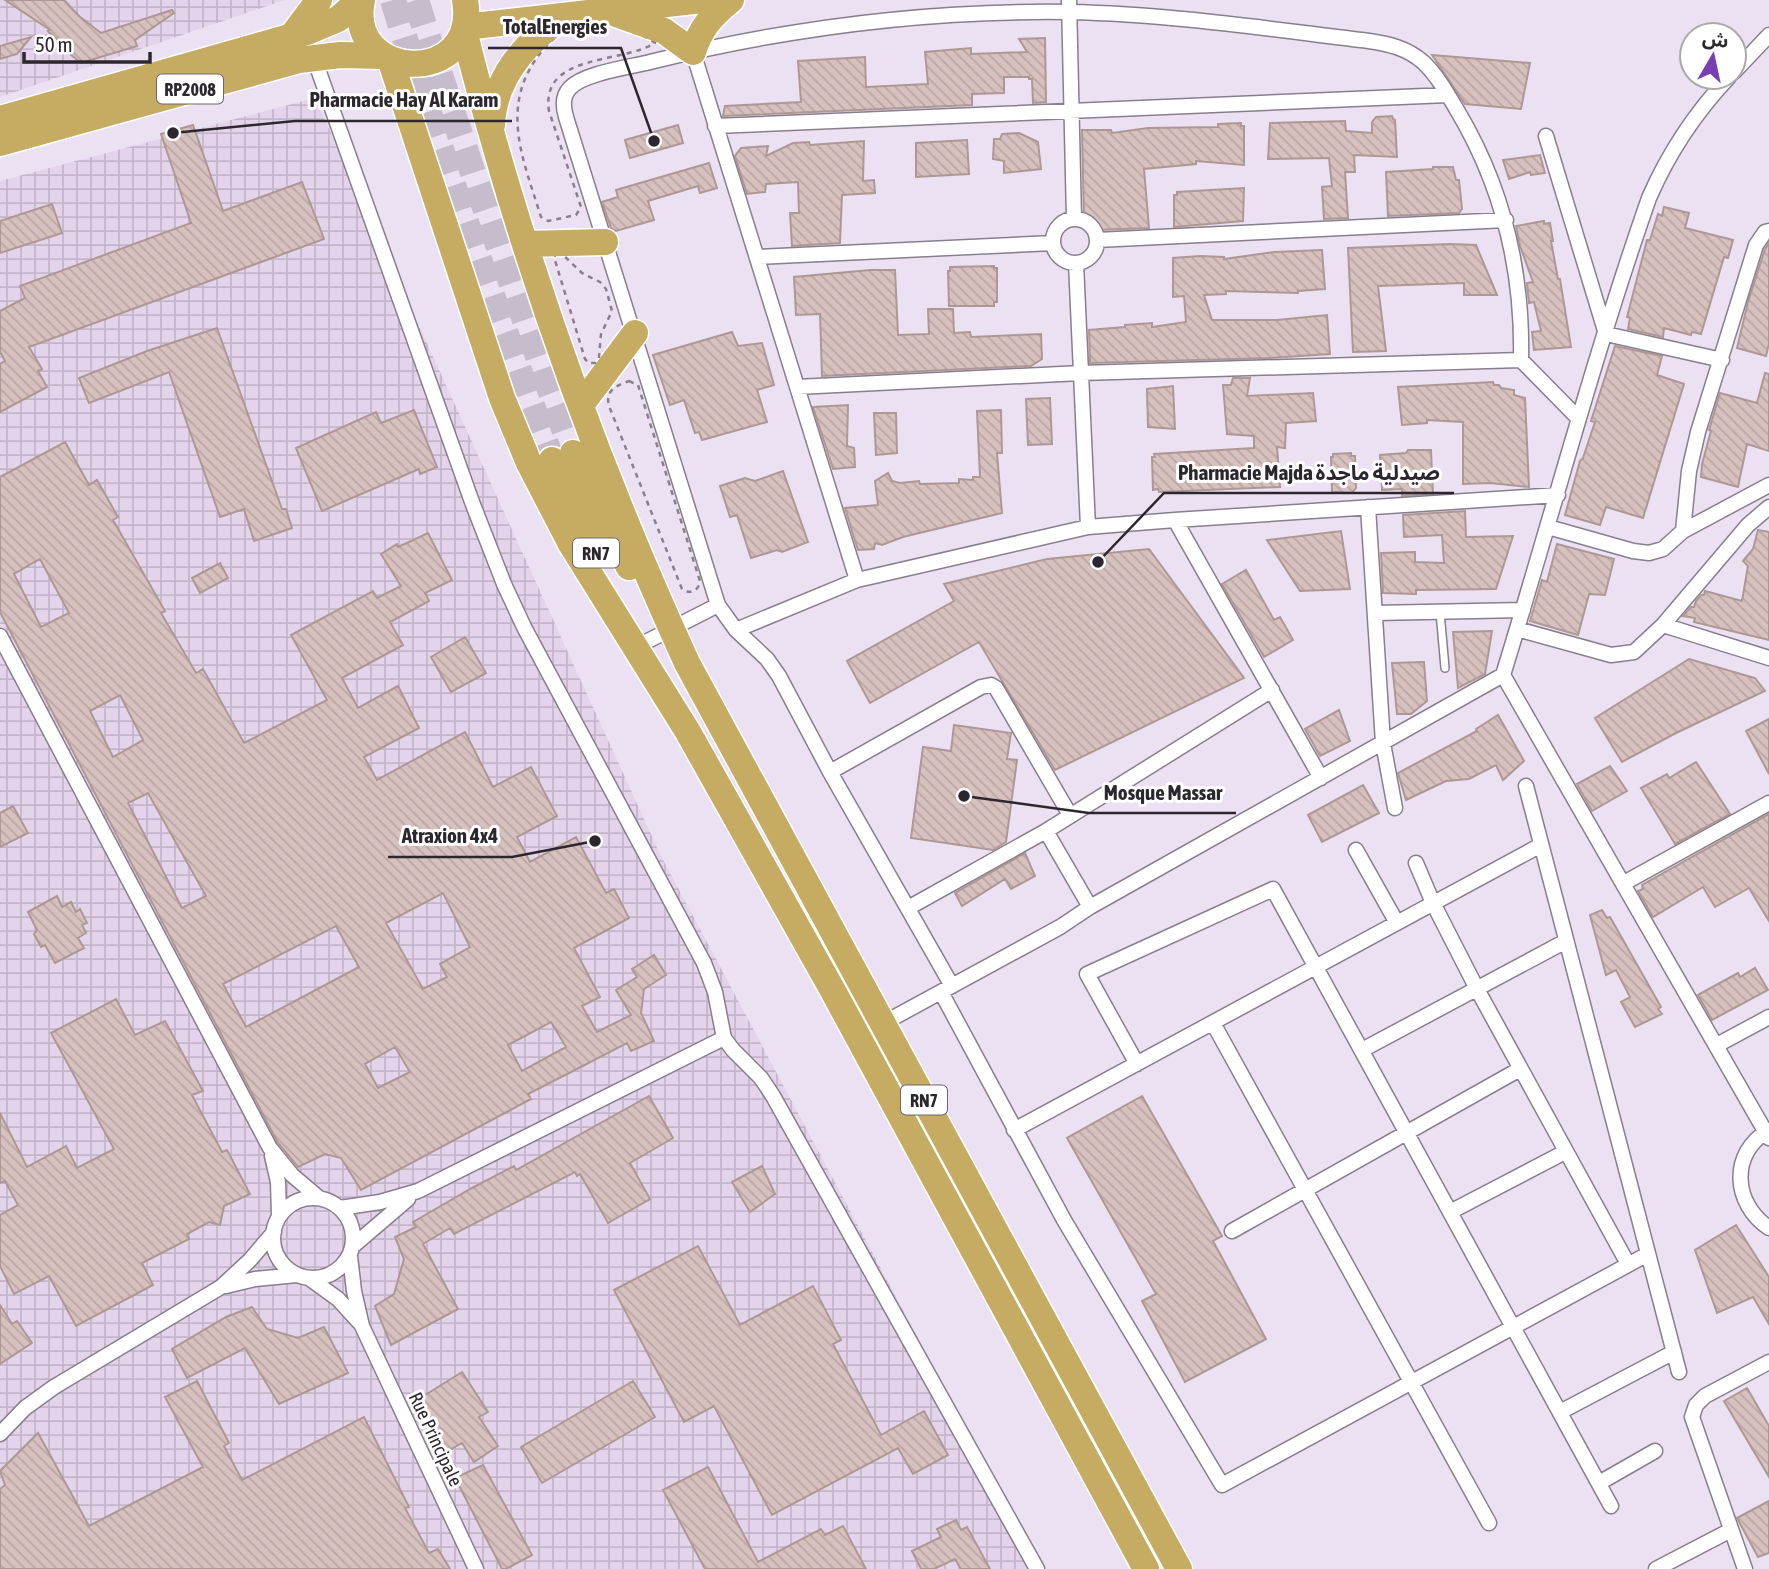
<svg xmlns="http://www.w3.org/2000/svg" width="1769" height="1569" viewBox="0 0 1769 1569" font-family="'Asap Condensed','Noto Sans Arabic',sans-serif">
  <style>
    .industrial { fill: url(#industrial-grid) }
    .building { fill: url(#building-back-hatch); stroke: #ad9895; stroke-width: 2; fill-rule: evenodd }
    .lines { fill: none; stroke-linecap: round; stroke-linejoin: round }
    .highway-tunnel { stroke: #c6bccb; stroke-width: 26; stroke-dasharray: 26 13; stroke-linecap: butt }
    .lane-casing { stroke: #887e8d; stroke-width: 10 }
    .street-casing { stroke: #887e8d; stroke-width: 17 }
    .highway-casing { stroke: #fff; stroke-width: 29 }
    .path { stroke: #88808c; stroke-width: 2.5; stroke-dasharray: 5 5; stroke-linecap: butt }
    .lane { stroke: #fff; stroke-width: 7 }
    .street { stroke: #fff; stroke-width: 14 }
    .highway { stroke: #c5ac62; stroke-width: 26 }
    .labels { text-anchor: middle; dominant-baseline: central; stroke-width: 6; stroke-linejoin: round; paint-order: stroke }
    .shield { fill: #fff; stroke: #6b686d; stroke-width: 2 }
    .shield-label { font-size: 18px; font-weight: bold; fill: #2c272e }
    .street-label { font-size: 19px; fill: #2c272e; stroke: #fff }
    .leader { fill: none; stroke: #2c272e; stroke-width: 2.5 }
    .callout-dot { fill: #2c272e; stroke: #fff; stroke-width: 2.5 }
    .callout-label { font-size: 21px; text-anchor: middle; font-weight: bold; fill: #2c272e; stroke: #fff; stroke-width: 6; stroke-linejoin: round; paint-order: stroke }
  </style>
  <defs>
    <pattern id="industrial-grid" width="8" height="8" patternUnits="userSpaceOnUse" patternTransform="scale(1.75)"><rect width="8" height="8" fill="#e4d4eb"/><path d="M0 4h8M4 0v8" fill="none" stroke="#c4b6ca"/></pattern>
    <pattern id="building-back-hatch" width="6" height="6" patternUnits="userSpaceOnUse" patternTransform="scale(1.75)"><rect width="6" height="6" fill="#d7c1be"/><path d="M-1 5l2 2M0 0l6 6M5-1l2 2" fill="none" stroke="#b9a6a4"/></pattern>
  </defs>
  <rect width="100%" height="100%" fill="#ece1f2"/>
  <!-- industrial -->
  <path class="industrial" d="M0,0H285L0,97Z
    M315,98L660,854L1041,1569H0V181Z"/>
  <!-- building -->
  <path class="building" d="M5,0H64L79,16L101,33L172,10L174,13L135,40L137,46L81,63L60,46L63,45L48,31L50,30Z
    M31,37L17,54L0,59V46Z
    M1045,38L1046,102L1033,103L1032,79H1029V77H1004V93L972,94V105L723,116L725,106L801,102L798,61L865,57L866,87L928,84L925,52L971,48V54L1027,52L1019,39Z
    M1432,55L1530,63L1521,109L1465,104Z
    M1392,116L1393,119L1395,120L1397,157L1354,155L1355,172H1345L1348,218L1324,219L1322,187L1332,186L1329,158L1268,159L1270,123L1345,121L1346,131L1372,133V122L1376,117Z
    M1241,123V126H1244V165L1196,161V164L1144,169L1149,228L1097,230L1084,219L1082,130H1111L1112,133L1148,128L1218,127V124Z
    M193,125L223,211L302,182L324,239L29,347L42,369L38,371L47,387L0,412V364L5,361L0,352V311L25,298L20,286L191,223L161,134Z
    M678,125L683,143L630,158L625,140Z
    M1019,133L1038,142L1041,169L1004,173V161L993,159L994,139H1000L1002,134Z
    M967,140L969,174L916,177V143Z
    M864,141L863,181L874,180L875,193L842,195L840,243L792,246L790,213H799L798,182L766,184L765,192L747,194L735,156L741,148L768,146L766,156L793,143L809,142L810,145Z
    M1540,155L1545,173L1531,175L1530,172L1509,179L1503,160Z
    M709,163L717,188L700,193L698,186L648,201L654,220L616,231L611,228L602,202L618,197L616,190Z
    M1433,167H1453L1456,180H1459L1462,209L1459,213L1388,216L1386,172L1433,169Z
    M1244,188L1243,221L1174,227V195H1177V192Z
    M52,204L62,233L0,253V221Z
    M1664,207L1689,213L1685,228L1733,240L1728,258L1724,257L1701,334L1692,332L1691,335L1664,328L1663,337L1628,329L1630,318L1627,317L1647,240H1650L1658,214L1662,216Z
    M1544,221V224L1550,223L1553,241H1551L1558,279H1560L1571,347L1534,350L1532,332L1541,331L1534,302L1529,303L1527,283L1533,282L1520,246L1516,226Z
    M1769,243V344L1766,356L1737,348L1748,302L1765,249Z
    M1450,244L1476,245L1497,295H1464V283L1378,286L1386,351L1353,352L1348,248Z
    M1322,250L1325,289L1298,291V293L1226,291V294L1204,295L1212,320H1277L1327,315L1330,354L1270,358L1090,363L1089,330L1125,327V325L1152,323V327L1186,322L1184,296L1173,297V258L1200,256L1224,257V259L1274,252Z
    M994,266V268H997V302H994V306H949L948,271H950V267Z
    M870,270H895L898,335L929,334L928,309H953L954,333L970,332L971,337L1041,334L1042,359L1031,366L822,376L820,314L796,315L794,277Z
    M217,328L282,509H286L292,528L254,541L244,509L220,517L169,372L89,403L79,378L147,351Z
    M732,332L738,346L762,343L774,385L757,390L767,422L702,440L699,432L695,433L684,400L670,405L653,355Z
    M1615,346L1662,356L1657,375L1684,384L1643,518L1606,507L1600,525L1565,515L1580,461L1583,458L1595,422L1591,421Z
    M1765,373L1769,374V451L1747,444L1738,487L1701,477L1702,464L1711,431L1709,430L1720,393L1757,403Z
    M1233,378H1250L1247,396L1313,393L1316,421L1286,423L1285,448L1277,447L1280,487L1159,492L1158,489L1153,490L1152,457H1155L1154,454L1254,448V436L1227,434L1223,385H1231Z
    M1493,382L1494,385H1499L1501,388L1514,390V395L1525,398L1529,487L1490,483L1463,484V422L1427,420V423L1402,425L1398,387Z
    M1173,386L1175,429L1148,427L1147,389Z
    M1050,398L1052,444L1028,445L1026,399Z
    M848,405L847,446L854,448L855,467L833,469L813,407Z
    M414,410L437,467L420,474L419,469L322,511L296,448L376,412L381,423Z
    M1001,410L1002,453H997L1002,513L903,537L882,545L875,543L874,549L858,550L845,508L878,505L875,481L888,473L892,481L900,483L919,481L920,484L959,483V479L973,480V477H980L977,411Z
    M874,413H896L897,453L876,455Z
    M65,442L89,485L97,480L118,517L113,520L165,611L161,613L196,673L203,669L244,743L327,700L291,635L373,591L377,598L401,586L381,554L397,544L398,547L428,533L452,580L425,593L429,601L390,622L403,645L342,678L358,708L398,686L419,728L364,757L377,780L465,732L493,787L531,767L557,816L517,837L530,862L576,837L606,893L614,889L629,918L574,948L600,997L582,1006L597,1032L631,1015L616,990L637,977L632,969L654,955L666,975L644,989L641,1013L654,1041L631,1051L627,1043L575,1070L528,1094L531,1099L361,1190L341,1158L325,1154L298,1167L278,1143L0,612V477ZM40,559L69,613L41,627L14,574ZM120,695L143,740L113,757L90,711ZM148,793L206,896L182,908L128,803ZM443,893L470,947L440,964L447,977L423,989L386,923ZM336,926L359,967L246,1027L223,984ZM551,1022L566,1047L522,1071L508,1045ZM395,1047L410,1072L378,1088L365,1064Z
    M1408,450H1431L1433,494L1402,496V489L1382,490L1380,455L1406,453Z
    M1351,453V456H1355L1356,488L1352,493L1332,492L1331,457H1333V454Z
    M783,471L808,542L782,552L777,550L751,558L737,515L730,517L720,486L745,478L755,481Z
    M1465,511L1466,537L1513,536L1496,589L1416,590V594L1383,593L1381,553L1415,552V562L1444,563L1442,535L1404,537L1403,515Z
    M1758,530L1769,532V640L1694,622L1695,618L1683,616L1691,607H1694L1696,601L1701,595H1704L1705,591L1742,601L1748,566L1743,561L1753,549Z
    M1341,531L1350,589L1300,591L1267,540Z
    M1557,544L1614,559L1605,595L1589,594L1578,635L1530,621L1542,580L1547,582Z
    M1149,549L1244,678L1055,770L979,642L870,703L847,661L954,601L944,584L1047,559Z
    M220,563L228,578L200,593L192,578Z
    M1246,570L1274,620L1280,617L1293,640L1264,657L1222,584Z
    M1492,631L1485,674L1458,688L1453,632Z
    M465,637L486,673L451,692L431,657Z
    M1689,659L1755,678L1765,691L1676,733L1622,762L1595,718Z
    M1424,662L1427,701L1411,714H1397L1392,663Z
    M1339,710L1350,741L1320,756L1305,729Z
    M1498,715L1524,761L1503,780L1496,765L1469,779L1446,781L1406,800L1398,773L1477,731L1476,729Z
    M1769,719V774L1746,731Z
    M954,725L1011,733L1007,759L1017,760L1006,842L993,850L911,838L923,747L951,751Z
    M1696,762L1730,814L1675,844L1641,788L1667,774L1669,778Z
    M1610,766L1627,791L1592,811L1577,784Z
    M1363,785L1379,813L1322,842L1308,815Z
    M13,806L28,833L0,847V813Z
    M1769,814V921L1749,888L1715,907L1703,887L1653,917L1638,891L1643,889L1642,885Z
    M1025,853L1035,876L1011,889L1005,879L962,906L955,893Z
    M57,896L62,907L71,902L76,912L80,909L87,923L82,925L86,933L78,938L84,948L55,963L45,945L41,947L34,934L37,930L28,912Z
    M1602,910L1607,918L1610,917L1661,1007L1658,1009L1662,1014L1635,1027L1621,1002L1630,997L1616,970L1606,975L1590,915Z
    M1755,968L1768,990L1712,1020L1698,995L1738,973L1740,977Z
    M116,999L135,1035L165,1021L203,1091L192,1095L222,1152L227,1150L250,1194L224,1206L220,1225L209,1222L187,1234L189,1239L142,1263L153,1285L76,1326L49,1276L14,1294L0,1266V1215L18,1205L5,1181L0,1183V1113L27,1167L66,1146L77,1168L114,1149L51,1033Z
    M649,1096L673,1138L630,1163L650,1199L608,1223L580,1174L577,1176L575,1172L454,1234L450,1228L423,1244L458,1309L391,1345L375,1306L394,1294L404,1259L395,1237L416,1227L413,1222L472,1188L514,1166L516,1170Z
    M1142,1096L1222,1236L1213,1241L1266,1339L1185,1382L1142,1301L1156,1294L1067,1138Z
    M762,1166L775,1194L750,1212L732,1182Z
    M1736,1225L1769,1277V1324L1753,1297L1717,1313L1695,1250Z
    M698,1246L740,1325L813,1286L841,1340L833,1344L881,1435L924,1411L948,1455L913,1474L898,1448L772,1515L714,1406L684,1422L614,1290Z
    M0,1305L12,1324L17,1321L32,1343L0,1364Z
    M252,1307L267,1329L298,1338L324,1327L348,1373L279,1404L245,1348L187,1378L172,1349L226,1317Z
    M462,1372L488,1412L479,1417L498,1446L474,1462L462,1443L446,1452L414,1402Z
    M197,1381L229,1443L224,1446L242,1480L364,1417L409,1507L405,1508L429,1553L438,1549L450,1569H0V1489L5,1485L0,1471L38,1433L89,1526L203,1467L165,1397Z
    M633,1381L655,1417L542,1483L521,1447Z
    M1747,1388L1769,1426V1477L1724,1401Z
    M483,1465L532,1555L506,1569H502L455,1478Z
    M708,1467L758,1562L821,1529L825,1535L843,1526L866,1569H705L663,1490Z
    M1769,1501V1553L1758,1557L1737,1518Z
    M956,1520L961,1530L967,1527L990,1569H961L955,1559L934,1569H921L912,1551L941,1537L937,1529Z"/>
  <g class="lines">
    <!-- highway-tunnel -->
    <path class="highway-tunnel" d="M393,0C440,155 496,308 552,460
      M416,0C464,153 518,302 573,453"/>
    <!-- lane casing -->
    <g class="lane-casing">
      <path id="lane" d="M1440,612L1445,668"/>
    </g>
    <!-- street casing -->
    <g class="street-casing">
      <path id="street" d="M1069,0L1074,219
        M693,52L857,580
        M314,58L472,502L504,584L524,627L704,963L715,992L724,1038L733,1050L761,1078L773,1096L1037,1569
        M1734,72L1769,35
        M715,126L1448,95
        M1546,136L1606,334L1722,360
        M1053 241a22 22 0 1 1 44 0a22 22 0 1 1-44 0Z
        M1097,240L1506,220
        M757,257L1053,243
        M1076,263L1088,527
        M797,387L1081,373L1521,360L1578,418
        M1368,507L1383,743L1395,808
        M1175,520L1321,778
        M1548,527L1633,551L1649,553L1663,549L1683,531L1769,485
        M1683,531L1689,471L1698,432L1756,245L1765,232L1769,231
        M1375,613L1523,610
        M1663,625L1769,658
        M1517,629L1611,655L1634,652L1663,625L1748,525L1769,507
        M736,630L857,580L1088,527L1175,520L1558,495
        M0,636L270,1148L292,1175L319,1198
        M636,647L718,605
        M1503,675L1769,1138
        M830,772L981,687L991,685L996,688L1070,815
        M1526,786L1679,1372
        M1046,831L1090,907
        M1356,850L1397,923
        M1416,863L1433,903L1477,989L1628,1264
        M1624,883L1769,803
        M908,908L1046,831L1272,690
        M952,986L830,772L779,676L767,659L736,630L718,605L566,117C563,107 562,96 570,88C584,73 631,67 650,62C787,28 928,10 1069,12C1169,14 1269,29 1369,41C1389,44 1407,48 1423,62C1437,75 1447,93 1457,110C1503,187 1523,271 1521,360
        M941,992L1064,1220L1222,1485L1648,1254
        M1213,1023L1489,1523
        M858,1037L1060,927L1090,907L1503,675C1552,516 1594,355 1649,198C1669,152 1695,113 1729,77
        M1717,1045L1769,1017
        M1362,1050L1566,941
        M1137,1064L1087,974L1273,889L1611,1506
        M1014,1130L1541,845
        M1769,1130C1729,1153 1733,1204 1769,1228
        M272,1156L278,1182L279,1216
        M273 1238a40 40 0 1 1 80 0a40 40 0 1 1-80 0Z
        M340,1208L380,1202L418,1191L724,1038
        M1450,1212L1565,1152
        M1232,1231L1520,1069
        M353,1246L408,1199
        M350,1256L354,1291L362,1326L476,1569
        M309,1278L338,1299L359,1322
        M226,1286L255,1279L297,1275
        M1560,1412L1674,1352
        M0,1434L25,1408L54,1387L221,1287L250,1260L274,1232
        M1599,1483L1655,1451
        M1656,1569L1731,1530
        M1745,1569L1692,1417L1696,1405L1705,1396L1769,1362"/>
    </g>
    <!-- highway casing -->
    <g class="highway-casing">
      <path id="highway" d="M362,0C345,82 480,88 465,0
        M616,14L664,31L693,52C700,29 712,15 731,0
        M465,27L702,0
        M464,30C476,81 491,132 506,183C555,347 616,508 687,663L1179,1569
        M291,37L319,0
        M390,59L502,398L529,463L571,544L688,732L832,989L1146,1569
        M0,119L307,32L338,19L360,0
        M492,125C494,77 526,42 564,16
        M0,143L299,60L340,55L383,56
        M525,244L605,242
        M581,405L635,333
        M573,453L600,514L629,567
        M552,460L564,489L591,543"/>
    </g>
    <!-- path -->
    <path class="path" d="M585,20C603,20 642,32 655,43C622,64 540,53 549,111L581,207L576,215L548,221L541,217C523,159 498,105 542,51C553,38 568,25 585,20Z
      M556,254L563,255L582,273L600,282L606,289L612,311L601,334L599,357L595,363H589L585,359L554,257Z
      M629,381L638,385L700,581C699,591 690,595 682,589L609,406C605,390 616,386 629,381Z"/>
    <!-- lane -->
    <use href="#lane" class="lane"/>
    <!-- street -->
    <use href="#street" class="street"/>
    <!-- highway -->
    <use href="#highway" class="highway"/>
  </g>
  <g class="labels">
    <!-- shield labels -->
    <g class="shield">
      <rect x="157" y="74.5" width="66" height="29" rx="5"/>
      <rect x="573" y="538.5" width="46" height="29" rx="5"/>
      <rect x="901" y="1085.5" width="46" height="29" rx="5"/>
    </g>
    <g class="shield-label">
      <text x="190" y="89">RP2008</text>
      <text x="596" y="553">RN7</text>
      <text x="924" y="1100">RN7</text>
    </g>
    <!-- street labels -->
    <g class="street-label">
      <text transform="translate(436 1439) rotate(65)">Rue Principale</text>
    </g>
  </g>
  <!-- callouts -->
  <path class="leader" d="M654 141L621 48H488M173 133L295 121H512M1098 562L1164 493H1454M964 796L1089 813H1236M595 841L512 857H388"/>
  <g class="callout-dot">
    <circle cx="654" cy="141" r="7"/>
    <circle cx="173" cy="133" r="7"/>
    <circle cx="1098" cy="562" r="7"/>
    <circle cx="964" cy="796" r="7"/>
    <circle cx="595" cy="841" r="7"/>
  </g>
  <g class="callout-label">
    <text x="555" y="34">TotalEnergies</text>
    <text x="404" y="107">Pharmacie Hay Al Karam</text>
    <text x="1309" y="480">Pharmacie Majda صيدلية ماجدة</text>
    <text x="1163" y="800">Mosque Massar</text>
    <text x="450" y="843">Atraxion 4x4</text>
  </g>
  <!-- north arrow -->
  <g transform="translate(1713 56) rotate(9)"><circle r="33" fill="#ffffff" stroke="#aba9ab" stroke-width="2"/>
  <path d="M0-5L12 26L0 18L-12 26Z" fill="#783eb4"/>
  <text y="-10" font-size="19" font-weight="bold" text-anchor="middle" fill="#2c272e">ش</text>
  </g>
  <!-- scale -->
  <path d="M24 52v10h126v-10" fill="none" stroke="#2c272e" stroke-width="3.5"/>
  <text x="35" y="52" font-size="21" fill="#2c272e" stroke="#ffffff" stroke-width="5" paint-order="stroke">50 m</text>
</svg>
